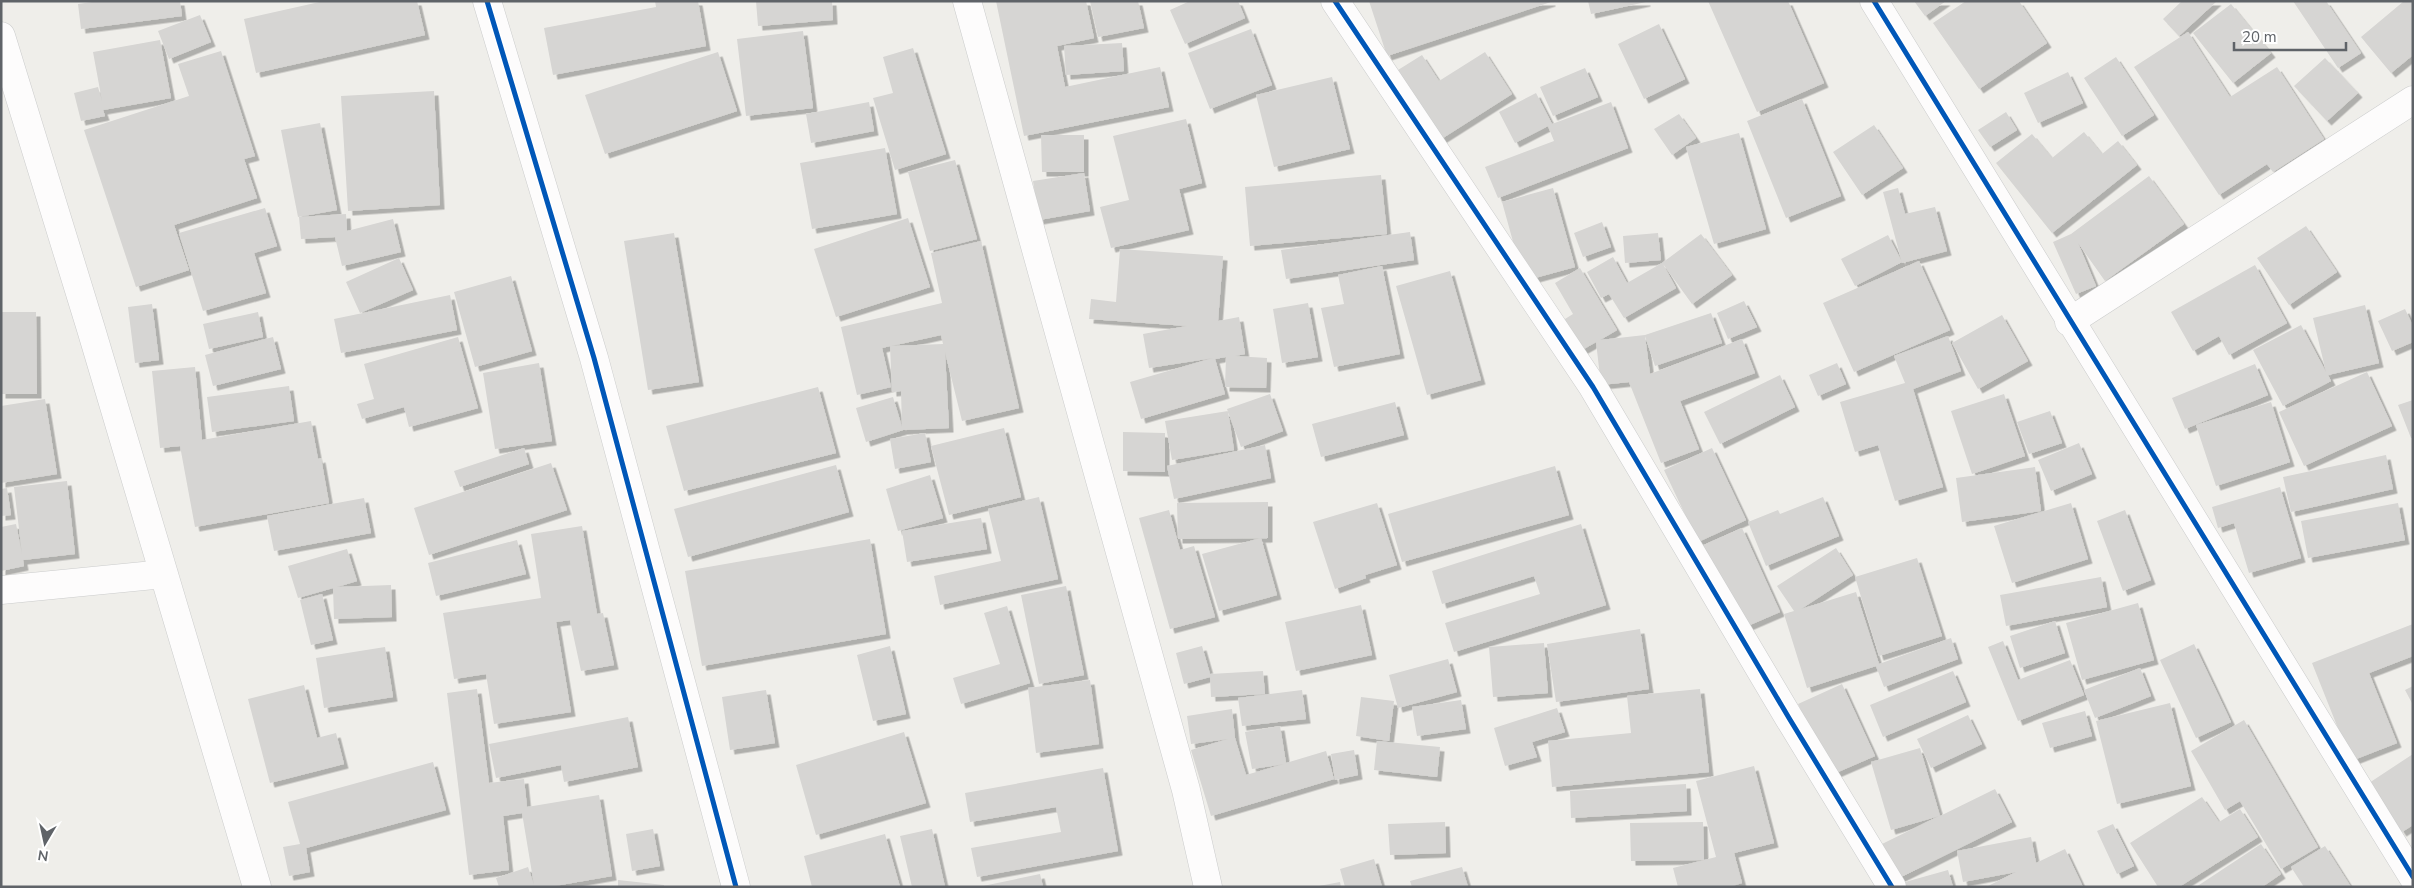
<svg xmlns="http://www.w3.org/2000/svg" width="2414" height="888" viewBox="0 0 2414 888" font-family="'Nunito Sans',sans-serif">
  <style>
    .building { fill: #d6d5d3; fill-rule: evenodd; filter: url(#shadow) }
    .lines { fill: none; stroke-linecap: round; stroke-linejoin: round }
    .minor-casing { stroke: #cbcccc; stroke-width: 29 }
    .minor { stroke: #fdfcfc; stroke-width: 28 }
    .cycleway-casing { stroke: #fff; stroke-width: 8 }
    .cycleway { stroke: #0057b8; stroke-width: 5 }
  </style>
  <defs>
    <filter id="shadow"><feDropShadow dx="4.5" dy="4.5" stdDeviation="0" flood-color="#0004"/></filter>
  </defs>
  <rect width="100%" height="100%" fill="#efeeea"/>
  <!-- building -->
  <path class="building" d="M99,1H180L182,16L81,29L78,4Z
    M324,1H417L425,35L256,73L244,19Z
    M655,1H698L706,46L553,75L544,28L656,7Z
    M756,1H832L833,20L758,26Z
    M996,1H1086L1094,38L1057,46L1065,87L1160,67L1169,107L1024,136Z
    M1090,1H1138L1144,28L1098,37Z
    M1190,1H1238L1245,18L1185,44L1170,10Z
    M1369,1H1551V2L1387,56Z
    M1588,1H1646V2L1591,14Z
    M1708,1H1788L1824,83L1757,112Z
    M1914,1H1946L1925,16Z
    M1966,1H2019L2047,43L1979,89L1933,23Z
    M2182,1H2217L2179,36L2163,19Z
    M2293,1H2326L2361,53L2338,68Z
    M2404,1H2413V55L2391,73L2361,37Z
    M2231,4L2271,53L2233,83L2193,33Z
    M200,15L211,42L169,59L158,31Z
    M1659,24L1685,79L1644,99L1618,44Z
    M1251,29L1272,85L1210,109L1188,53Z
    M803,31L813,108L746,116L737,39Z
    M2188,32L2230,97L2277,67L2324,139L2273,172L2267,164L2219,195L2134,67Z
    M160,40L171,98L103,110L105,116L81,121L74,93L98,87L102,101L93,52Z
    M1122,43L1124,71L1066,75L1064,46Z
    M913,48L946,154L895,170L873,98L893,93L883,57Z
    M221,51L255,156L244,159L257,198L174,225L189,270L136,287L84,130L189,96L178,64Z
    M718,52L737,111L605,154L585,95Z
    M1485,52L1512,94L1435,143L1390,75L1422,55L1439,81Z
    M2116,57L2154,115L2122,136L2084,78Z
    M2325,58L2358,93L2327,121L2294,86Z
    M1585,68L1598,97L1553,116L1540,87Z
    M2068,72L2083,103L2038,123L2024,93Z
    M1332,77L1350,149L1274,167L1256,95Z
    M434,91L440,205L348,211L341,96Z
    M1536,93L1552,124L1611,102L1628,148L1498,198L1485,167L1554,141L1548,126L1515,143L1499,112Z
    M1802,99L1841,196L1786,218L1747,121Z
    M869,102L874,131L811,143L806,114Z
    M2006,112L2017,130L1990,147L1978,130Z
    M1679,114L1696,138L1672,155L1654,129Z
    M1186,119L1202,183L1179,189L1189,230L1111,248L1100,207L1129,200L1113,136Z
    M320,123L337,210L298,217L281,130Z
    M1874,125L1903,168L1862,195L1833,152Z
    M2084,132L2102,154L2118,141L2137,165L2052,233L1996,163L2032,134L2052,158Z
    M1739,133L1766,229L1714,244L1686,147Z
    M1041,135H1084V172H1042Z
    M885,148L897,214L812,229L800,163Z
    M955,160L977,239L930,251L908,172Z
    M1084,173L1090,211L1039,220L1033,181Z
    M1381,175L1387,234L1250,246L1245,187Z
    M2149,176L2184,224L2105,281L2078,243L2096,286L2076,294L2053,242L2071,234Z
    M1553,188L1575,267L1524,281L1502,202Z
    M1898,188L1905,214L1935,207L1947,251L1902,263L1883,192Z
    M265,208L277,246L254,253L266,293L203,311L179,233Z
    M346,214L347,231L393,219L401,252L342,266L335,237L301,239L299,217Z
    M908,218L930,287L836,317L814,249Z
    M1602,222L1611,247L1583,257L1574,233Z
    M2306,226L2337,272L2289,305L2257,258Z
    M1410,232L1414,260L1286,279L1281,250Z
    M674,233L699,382L648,390L624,241Z
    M1658,233L1661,260L1625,263L1623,236Z
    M1701,234L1732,275L1692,304L1663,264L1676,288L1624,318L1609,294L1601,298L1587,272L1613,257L1627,283L1662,263Z
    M1888,235L1902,262L1855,286L1841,259Z
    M981,241L1019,408L962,421L945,352L949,428L903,430L866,442L856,408L893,397L902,427L901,391L892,392L890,346L882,348L891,387L857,395L841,327L942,303L931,253ZM941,335L943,344L891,346Z
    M1120,249L1223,256L1218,321L1239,317L1245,354L1235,356L1267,358L1266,388L1225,387L1226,357L1215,359L1225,394L1141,419L1130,382L1213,358L1149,368L1143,334L1187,326L1089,319L1091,299L1116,302Z
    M399,258L413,290L360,313L346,282Z
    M1919,261L1950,330L1854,372L1823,303Z
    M2255,265L2287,323L2229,355L2219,336L2193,351L2171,312Z
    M1382,266L1400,354L1334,367L1321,308L1344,304L1338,275Z
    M1580,268L1617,330L1600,340L1645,335L1711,313L1722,343L1655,366L1645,336L1650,374L1742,339L1755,373L1680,401L1699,449L1661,463L1629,382L1601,385L1596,342L1575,354L1557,324L1573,314L1555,283Z
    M1450,271L1481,380L1427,395L1396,286Z
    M511,276L532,351L475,367L454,292Z
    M450,295L457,330L341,353L334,319Z
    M1744,301L1757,327L1728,339L1717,313Z
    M1308,303L1318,357L1282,363L1273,309Z
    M152,304L159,360L135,363L128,307Z
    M2365,305L2379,363L2328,375L2331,381L2283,406L2253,350L2301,325L2326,372L2313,318Z
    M2405,309L2413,326V342L2392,351L2378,321Z
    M1,312H36L37,394H1Z
    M258,312L263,337L209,349L203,324Z
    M2002,315L2028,361L1978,389L1952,343Z
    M1948,336L1961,371L1913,389L1943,487L1895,501L1878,445L1855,452L1840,402L1905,383L1894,356Z
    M273,337L281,369L213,386L205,355Z
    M458,337L478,408L409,427L404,407L362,419L357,404L374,399L364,364Z
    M539,363L552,441L495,449L483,373Z
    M1837,363L1846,384L1818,396L1809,375Z
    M2255,364L2268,395L2185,429L2172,398Z
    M195,367L202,440L311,421L318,459L321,458L329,503L195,527L180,446L160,448L152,371Z
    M2367,372L2392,426L2304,466L2279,412Z
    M1780,375L1795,407L1720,444L1704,412Z
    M289,386L294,421L212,432L207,397Z
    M818,387L836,453L684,491L666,426Z
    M1270,394L1283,431L1241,447L1227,409Z
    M2004,394L2025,456L1972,474L1951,411Z
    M45,399L57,474L1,483V406Z
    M2413,400V438H2411L2398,405Z
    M1395,402L1404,435L1321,457L1312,424Z
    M2271,402L2290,462L2216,486L2196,425Z
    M1228,411L1234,450L1172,460L1165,421Z
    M2050,411L2062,443L2029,454L2017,422Z
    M1004,428L1021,497L949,515L931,446Z
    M1123,432L1165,433V472L1123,471Z
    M925,433L931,462L895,469L890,439Z
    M2079,443L2092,474L2051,491L2038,460Z
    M1265,445L1271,478L1174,499L1167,466Z
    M524,448L529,464L460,487L454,471Z
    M1712,448L1746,520L1698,542L1664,470Z
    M2386,455L2393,489L2291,512L2283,477Z
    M551,463L567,510L429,555L414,508Z
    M836,465L849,512L688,557L674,509Z
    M1555,466L1569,515L1402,562L1388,514Z
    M2035,467L2041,511L1962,522L1956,478Z
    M930,475L943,518L898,531L886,489Z
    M67,481L75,554L23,560L24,566L1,571V527L16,524L22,554L14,487Z
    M2280,487L2301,558L2249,573L2234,523L2218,528L2212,507Z
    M7,488L11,515L1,516V489Z
    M1039,497L1058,579L940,605L934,576L1001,561L988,509Z
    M1823,497L1839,536L1766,566L1748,522L1778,510L1780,514Z
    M364,498L371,533L274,551L267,516Z
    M1268,502V538L1178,539L1177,503Z
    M1377,503L1397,565L1365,575L1366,578L1335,589L1313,522Z
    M2071,503L2088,559L2012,583L1994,526Z
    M2398,503L2405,540L2308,558L2301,521Z
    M1169,510L1180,550L1194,546L1215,617L1170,629L1139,518Z
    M2125,510L2151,580L2123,591L2097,521Z
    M981,518L987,549L907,562L902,531Z
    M1581,524L1606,605L1454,652L1445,623L1540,594L1534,576L1442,604L1432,571Z
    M582,526L597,614L603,613L614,665L581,671L570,620L556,622L571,712L494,724L486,674L454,679L443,613L541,598L531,534Z
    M1742,528L1780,612L1736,631L1699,547Z
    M1261,538L1277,595L1219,611L1202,554Z
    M870,539L886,634L702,666L685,571Z
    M517,540L526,574L436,596L428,563Z
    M1836,548L1853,575L1801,609L1856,592L1879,664L1951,638L1958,659L1884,687L1876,666L1807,688L1784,614L1794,611L1777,586Z
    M347,549L357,581L337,587L391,585L392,617L334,619L333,588L298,598L288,566Z
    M1917,558L1942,636L1879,656L1855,577Z
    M2101,577L2107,607L2006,626L2000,595Z
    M1066,586L1084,675L1039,684L1021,595Z
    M322,594L333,640L311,645L300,600Z
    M2138,603L2154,660L2082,680L2066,623Z
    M1361,605L1372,655L1296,671L1285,622Z
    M1007,606L1030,683L961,704L953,678L1000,664L984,613Z
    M2055,621L2065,653L2020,668L2010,636Z
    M2413,624V656L2369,673L2397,743L2351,761L2312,663Z
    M1640,629L1649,689L1556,702L1547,644Z
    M2003,641L2018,680L2070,660L2084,695L2018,721L1988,647Z
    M1544,643L1548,693L1493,697L1489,647Z
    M2194,644L2231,722L2196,738L2160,660Z
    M890,646L906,714L873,721L857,655Z
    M1202,646L1210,674L1263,671L1265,694L1211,697L1210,677L1184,684L1176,653Z
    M385,647L393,697L324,708L316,658Z
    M1448,659L1457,692L1398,708L1389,675Z
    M2140,668L2151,696L2095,718L2084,690Z
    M1953,671L1966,702L1883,737L1870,705Z
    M1090,680L1099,744L1036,753L1028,688Z
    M1842,684L1875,756L1831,775L1798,704Z
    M304,685L317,738L336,733L344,764L270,783L248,699Z
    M2413,686V705L2405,690Z
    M477,689L489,783L524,779L527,807L599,795L612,876L549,887H499L496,878L528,867L534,885L522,813L503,816L509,870L469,875L447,693Z
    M1700,689L1709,772L1552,787L1548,741L1631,733L1627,696Z
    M766,690L775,743L730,750L722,697Z
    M1302,690L1306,719L1242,726L1238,698Z
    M1361,697L1394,701L1389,741L1356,736Z
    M1461,700L1466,729L1417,736L1412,707Z
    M2170,703L2191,786L2117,804L2096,721Z
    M1557,708L1565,732L1532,742L1537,757L1505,766L1494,728Z
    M1232,709L1235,738L1246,775L1284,764L1252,769L1245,732L1280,726L1286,763L1326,751L1334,779L1211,816L1191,750L1228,739L1191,744L1187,716Z
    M2085,711L2092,736L2050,748L2042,723Z
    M1968,715L1982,744L1931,768L1917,739Z
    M628,717L638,767L564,782L561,765L496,778L489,744Z
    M2244,720L2318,847L2281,869L2240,801L2225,810L2191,751Z
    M904,732L926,803L816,835L796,765Z
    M1377,741L1440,747L1437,777L1374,770Z
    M1920,748L1940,816L1995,789L2012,822L1899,878L1882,844L1939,816L1891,830L1871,762Z
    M1354,750L1358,775L1335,780L1331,754Z
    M2413,754V825L2402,832L2369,783Z
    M433,762L446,810L306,848L310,872L289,876L283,847L300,844L288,802Z
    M1754,766L1774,843L1734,853L1742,883L1729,887H1678L1673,868L1716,857L1696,781Z
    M1103,768L1118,851L977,877L971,848L1061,832L1056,807L970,822L965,793Z
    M1686,784L1687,811L1571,818L1570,791Z
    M2202,797L2219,822L2240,809L2258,837L2179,887H2158L2130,843Z
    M1445,822L1446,853L1390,855L1388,824Z
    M1703,822L1704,860L1631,861L1630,823Z
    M2113,824L2134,866L2117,874L2097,831Z
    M653,829L660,866L632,871L626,834Z
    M932,829L945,887H912L900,836Z
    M885,834L900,887H812L804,856Z
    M2031,837L2036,863L2065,849L2083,887H1986L2016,872L1963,882L1957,851Z
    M2261,844L2281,874L2262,887H2196Z
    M2325,846L2351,887H2304L2291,867Z
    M1374,859L1382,887H1345L1340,869Z
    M1462,867L1468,887H1412L1410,881Z
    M1948,870L1953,887H1899L1898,884Z
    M1040,874L1043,887H984L983,886Z
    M618,880L664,885V887H618Z
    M1340,882L1341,887H1319V886Z"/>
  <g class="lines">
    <!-- minor casing -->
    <g class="minor-casing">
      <path id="minor" d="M487,1L594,358L736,887
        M967,1L1186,790L1208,887
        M1335,1L1593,387L1789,718L1892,887
        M1874,1L2413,877
        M1,36L91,329L257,887
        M2069,322L2413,100
        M1,590L164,574"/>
    </g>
    <!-- minor -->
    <use href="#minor" class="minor"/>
    <!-- cycleway casing -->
    <g class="cycleway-casing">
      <path id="cycleway" d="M487,1L594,358L736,887
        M1335,1L1593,387L1789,718L1892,887
        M1874,1L2413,877"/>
    </g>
    <!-- cycleway -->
    <use href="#cycleway" class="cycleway"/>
  </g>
  <!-- border -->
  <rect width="2414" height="888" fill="none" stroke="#5f6368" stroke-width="5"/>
  <!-- north arrow -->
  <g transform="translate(45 843) rotate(189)" stroke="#ffffff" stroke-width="4" paint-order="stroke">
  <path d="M0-4L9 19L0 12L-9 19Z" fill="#5f6368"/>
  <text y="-8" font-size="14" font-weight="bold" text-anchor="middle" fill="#5f6368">N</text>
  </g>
  <!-- scale -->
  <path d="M2234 42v8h112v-8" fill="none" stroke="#5f6368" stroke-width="2.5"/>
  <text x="2242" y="42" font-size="15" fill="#5f6368" stroke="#ffffff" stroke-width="4" paint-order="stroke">20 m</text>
</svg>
